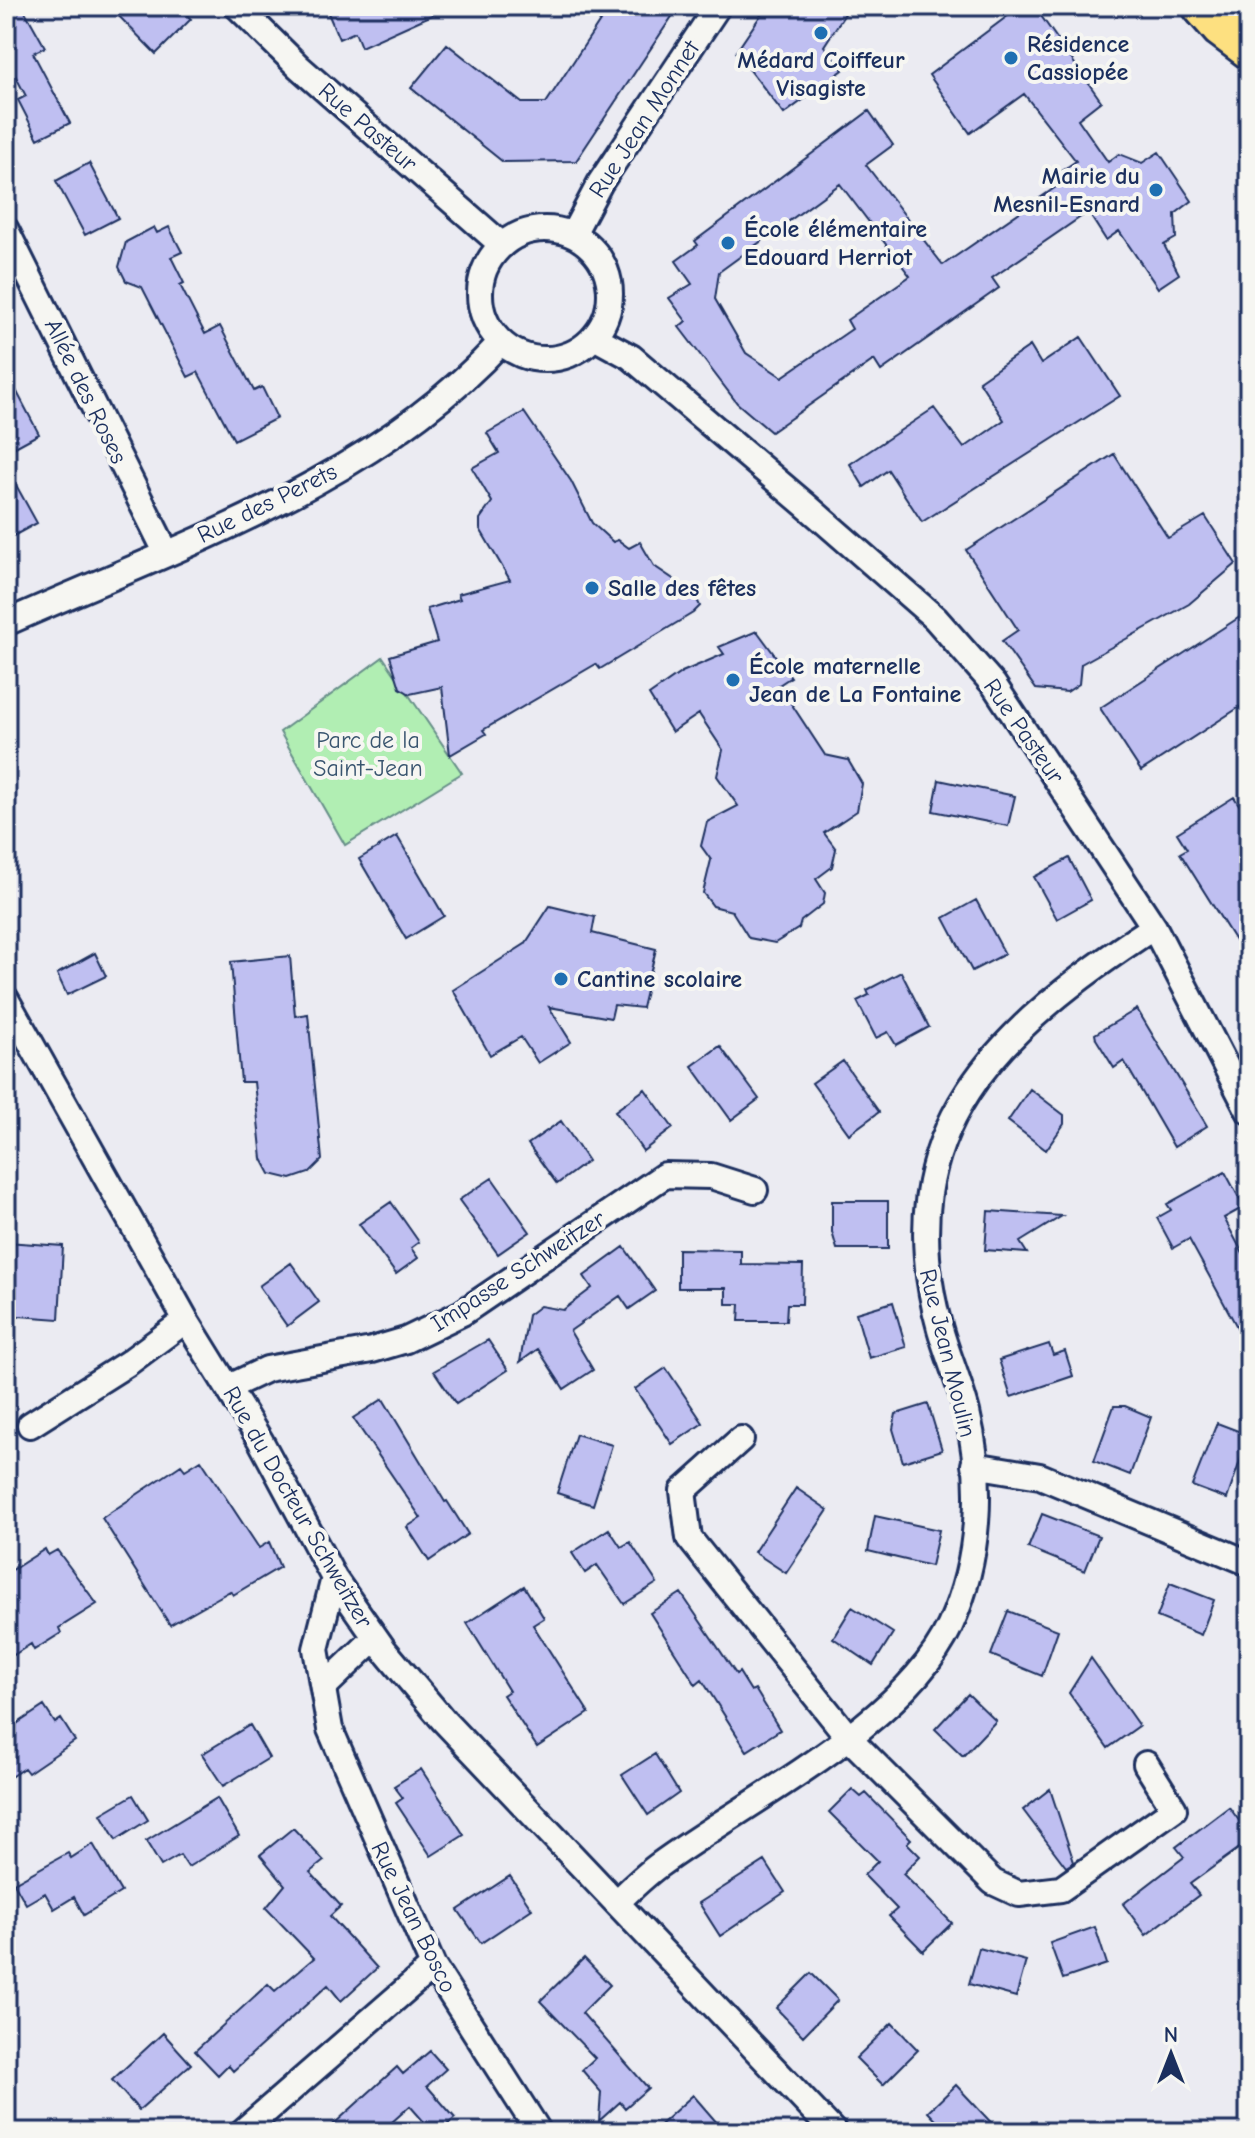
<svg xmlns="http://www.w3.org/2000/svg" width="1255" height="2138" viewBox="0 0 1255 2138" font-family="'Comic Neue',sans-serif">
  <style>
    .green { fill: #b1eeb3; stroke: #668e88; stroke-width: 2 }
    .building { fill: #bfbff1; stroke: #1b2f5e; stroke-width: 2; fill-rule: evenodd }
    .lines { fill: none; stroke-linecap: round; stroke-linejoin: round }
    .street-casing { stroke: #1b2f5e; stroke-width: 30 }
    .primary-casing { stroke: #1b2f5e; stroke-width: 44 }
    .street { stroke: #f6f6f2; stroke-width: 24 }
    .primary { stroke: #fde080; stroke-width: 38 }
    .poi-dot { fill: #1f6fb2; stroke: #f6f6f2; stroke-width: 3 }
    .labels { text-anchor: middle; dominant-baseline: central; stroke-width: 8; stroke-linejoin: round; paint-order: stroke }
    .poi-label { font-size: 24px; font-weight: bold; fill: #1b2f5e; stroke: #f6f6f2; text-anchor: start }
    .street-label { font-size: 24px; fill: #1b2f5e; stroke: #f6f6f2 }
    .park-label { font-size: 24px; fill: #39556f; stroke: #f6f6f2 }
  </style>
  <rect width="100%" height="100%" fill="#ebebf2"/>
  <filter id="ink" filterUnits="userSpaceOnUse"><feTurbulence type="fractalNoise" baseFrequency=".0125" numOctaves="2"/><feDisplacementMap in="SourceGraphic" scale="16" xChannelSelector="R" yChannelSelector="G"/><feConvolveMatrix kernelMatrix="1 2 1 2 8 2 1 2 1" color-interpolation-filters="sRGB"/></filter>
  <g filter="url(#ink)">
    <!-- green -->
    <path class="green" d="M383,657L462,773L345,845L280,732Z"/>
    <!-- building -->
    <path class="building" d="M6,6H22L45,47L33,53L70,123L38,139L18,100L26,96L6,58Z
      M109,6H178L191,19L156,54Z
      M325,6H452L361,47L355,32L339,39Z
      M610,6H679L576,161L503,162L411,88L447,44L522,103H546Z
      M767,6H850L824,46L843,70L784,114L736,52Z
      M1021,6H1034L1101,101L1078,119L1108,162L1119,154L1142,163L1159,152L1192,201L1175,214L1176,238L1164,245L1179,274L1158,288L1119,231L1106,240L1088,212L992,278L999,288L881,371L874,360L771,432L737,403L679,327L686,321L669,298L692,284L676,261L698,245L695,241L869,111L893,145L866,165L943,265L1066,180L1060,172L1076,161L1024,94L970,133L929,75ZM840,184L910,276L847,320L852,329L782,377L746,353L715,299L719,272Z
      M89,163L118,218L85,235L56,181Z
      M154,227L157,233L169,227L182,252L171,257L184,283L180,285L205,334L220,326L254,391L262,387L277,418L234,440L198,372L188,377L142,287L126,281L119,267L126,242Z
      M1081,337L1120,396L922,522L888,470L864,487L850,464L934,408L964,448L1004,420L979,381L1030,346L1041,364Z
      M6,371L39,434L6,452Z
      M524,412L571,481L592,523L613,542L618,540L629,548L640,542L654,566L694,593L700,606L693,613L600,669L596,664L483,730L486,734L450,755L442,687L410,694L400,688L390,656L437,642L427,609L460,599L458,594L510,580L480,529V519L492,502L472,468L499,453L487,433Z
      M1114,454L1168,538L1205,516L1236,564L1189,604L1081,664L1079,684L1067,692L1036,689L1002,641L1018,630L966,550Z
      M6,467L37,523L6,540Z
      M1249,611V701L1141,771L1100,708Z
      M757,631L791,677L779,685L825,755L848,760L862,784L857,811L824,833L836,849L832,867L816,879L825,893L823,904L801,921L799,928L775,943L749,938L732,911L713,906L703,893L711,860L701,846L707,822L738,806L717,776L723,750L699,714L672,732L649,695L682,672L724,654L719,647Z
      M939,780L1015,796L1008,826L933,811Z
      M1234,797L1249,820V963L1180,853L1187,849L1177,833Z
      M397,836L444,916L406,939L359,859Z
      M1069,858L1091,900L1057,919L1034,877Z
      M976,900L1005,954L972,971L944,918Z
      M550,906L595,917L592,933L656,949L642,1008L614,1005L611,1018L549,1007L571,1042L538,1063L521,1037L490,1055L453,990L525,944Z
      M95,953L106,976L67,995L57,974Z
      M290,956L295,1016L308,1014L322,1160L309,1173L291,1179L270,1174L262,1159L254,1082H241L231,962Z
      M901,972L929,1027L896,1045L888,1032L876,1038L857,1001L869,995L867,990Z
      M1137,1009L1207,1126L1174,1147L1124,1061L1114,1068L1096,1039L1095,1034Z
      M720,1046L759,1099L731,1120L692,1066Z
      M843,1061L879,1112L849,1134L812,1083Z
      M645,1089L673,1128L643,1151L615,1111Z
      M1030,1089L1064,1115V1124L1046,1150L1008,1121Z
      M561,1121L588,1161L557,1184L528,1144Z
      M1225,1172L1244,1207L1224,1218L1249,1265V1349L1189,1239L1173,1248L1157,1218L1171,1210L1167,1204Z
      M492,1178L530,1232L498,1254L459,1200Z
      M832,1201H888V1249H837L832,1232Z
      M391,1202L419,1242L411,1248L418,1258L396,1274L359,1224Z
      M988,1211L1062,1216L1020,1242L1027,1253L985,1250Z
      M6,1242L63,1246L59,1319L6,1315Z
      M624,1247L655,1291L629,1309L620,1296L570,1331L593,1370L564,1389L538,1349L520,1362L528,1315L540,1306L563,1310L592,1288L584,1276Z
      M678,1249L741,1250V1264L803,1265L802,1304H787L786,1321H739L740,1304H726V1288H678Z
      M291,1263L319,1302L287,1326L259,1286Z
      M893,1302L906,1347L869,1358L856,1313Z
      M488,1340L508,1370L456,1404L434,1371Z
      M1049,1344L1053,1355L1065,1351L1073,1376L1011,1397L999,1360Z
      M666,1368L703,1423L672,1444L635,1389Z
      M383,1399L445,1502L447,1501L468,1534L429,1561L407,1527L421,1518L353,1418Z
      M928,1404L942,1450L903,1462L893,1429L896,1414Z
      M1114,1406H1125L1151,1417L1130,1475L1094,1461Z
      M1217,1423L1249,1435L1227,1499L1192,1486Z
      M576,1434L612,1445L593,1505L557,1493Z
      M201,1460L259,1548L269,1542L280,1567L233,1595L230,1591L170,1625L102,1518L181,1465L185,1470Z
      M796,1488L828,1510L786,1573L754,1552Z
      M1042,1514L1099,1536L1085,1571L1028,1548Z
      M875,1516L939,1530L931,1566L868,1551Z
      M609,1529L621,1547L630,1542L657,1583L624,1604L597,1565L585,1573L572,1553Z
      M45,1549L48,1555L57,1550L97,1604L59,1628L61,1633L34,1650L31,1644L6,1660V1574Z
      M1170,1583L1214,1600L1201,1635L1157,1617Z
      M524,1586L544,1618L533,1625L589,1713L537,1747L503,1695L509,1691L467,1623Z
      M681,1593L736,1674L739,1672L751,1691L755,1689L780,1730L747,1751L702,1680L696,1685L650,1613Z
      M852,1607L893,1633L873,1665L833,1638Z
      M1008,1611L1058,1630L1042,1676L991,1655Z
      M1091,1658L1139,1726L1108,1748L1069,1693Z
      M968,1694L996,1721L963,1756L935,1729Z
      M44,1706L55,1723L61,1719L75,1741L28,1773L24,1768L6,1780V1731Z
      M250,1725L269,1758L223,1786L202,1754Z
      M655,1754L679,1793L648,1815L622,1775Z
      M421,1769L464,1835L431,1856L396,1803L403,1798L394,1786Z
      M852,1789L861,1797L866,1793L911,1839L907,1843L920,1856L903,1874L952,1923L923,1951L889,1916L897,1909L864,1875L878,1861L829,1812Z
      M1050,1789L1074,1862L1066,1867L1023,1810Z
      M133,1795L148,1820L116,1840L101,1814Z
      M217,1798L239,1836L188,1867L180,1855L161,1866L146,1841Z
      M1229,1807L1249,1834V1841L1190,1884L1199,1895L1146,1935L1123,1904L1184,1857L1176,1847Z
      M293,1828L324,1861L310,1872L341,1906L330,1916L377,1968L341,2001L328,1985L233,2071L228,2065L218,2075L195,2051L268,1984L275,1991L314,1958L266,1908L285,1885L260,1855Z
      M93,1844L121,1892L84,1915L74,1897L54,1909L45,1893L26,1904L14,1883L68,1853L71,1858Z
      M765,1861L785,1892L720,1936L699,1903Z
      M510,1876L532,1909L481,1943L458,1910Z
      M1095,1927L1107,1964L1063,1979L1050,1943Z
      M979,1948L1026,1961L1016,1997L969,1984Z
      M584,1958L610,1985L582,2013L648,2088L625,2108L620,2102L599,2121L601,2092L582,2070L595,2058L540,2001Z
      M811,1973L838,2000L803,2036L776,2008Z
      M892,2023L918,2050L883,2085L856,2058Z
      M163,2033L191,2064L139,2110L112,2080Z
      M430,2051L446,2069L427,2086L455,2118L439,2132H433L410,2106L381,2132H325L397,2067L403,2074Z
      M956,2085L1000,2132H947L928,2112Z
      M693,2095L725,2132H652Z"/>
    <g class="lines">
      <!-- street casing -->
      <g class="street-casing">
        <path id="street" d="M237,6L299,67L502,245
          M480 294a65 65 0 1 1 130 0a65 65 0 1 1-130 0Z
          M6,230L166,552
          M573,234L600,183L718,6
          M594,337L631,357L809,508L935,618L994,685L1154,927L1249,1111
          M6,623C176,547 373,482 501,342
          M6,999L186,1320L260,1440L334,1578L385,1651L444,1721L834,2132
          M229,1387L267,1369L372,1350L406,1340L462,1313L665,1175L711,1176L755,1190
          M30,1425L128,1363L186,1320
          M741,1439L683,1491L689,1538L849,1738L993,1882L1019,1894L1061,1889L1174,1809L1146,1764
          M974,1465L1040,1476L1249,1563
          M334,1578L316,1649L330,1729L433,1966L539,2132
          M325,1686L375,1638
          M617,1902C631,1889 644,1876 659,1865C746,1801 905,1724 950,1626C980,1560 984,1483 967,1412C960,1384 948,1357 940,1329C885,1130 1000,1027 1154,927
          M242,2132L433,1966"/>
      </g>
      <!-- primary casing -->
      <g class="primary-casing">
        <path id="primary" d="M1202,6L1221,28L1249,49"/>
      </g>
      <!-- street -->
      <use href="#street" class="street"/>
      <!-- primary -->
      <use href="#primary" class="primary"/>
    </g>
  </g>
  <!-- markers -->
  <g class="poi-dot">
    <circle cx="821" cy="33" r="8"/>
    <circle cx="1011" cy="58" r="8"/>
    <circle cx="1156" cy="190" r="8"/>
    <circle cx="728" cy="243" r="8"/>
    <circle cx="592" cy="588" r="8"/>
    <circle cx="733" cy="680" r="8"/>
    <circle cx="561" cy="979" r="8"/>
  </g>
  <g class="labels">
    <!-- poi labels -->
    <g class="poi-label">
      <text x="1027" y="44">Résidence<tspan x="1027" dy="28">Cassiopée</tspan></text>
      <text x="821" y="60" text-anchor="middle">Médard Coiffeur<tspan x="821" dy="28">Visagiste</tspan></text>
      <text x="1140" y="176" text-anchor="end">Mairie du<tspan x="1140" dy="28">Mesnil-Esnard</tspan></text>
      <text x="744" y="229">École élémentaire<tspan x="744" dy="28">Edouard Herriot</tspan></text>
      <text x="608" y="588">Salle des fêtes</text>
      <text x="749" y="666">École maternelle<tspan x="749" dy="28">Jean de La Fontaine</tspan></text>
      <text x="577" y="979">Cantine scolaire</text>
    </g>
    <!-- street labels -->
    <g class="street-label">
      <text transform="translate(644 119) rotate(-57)">Rue Jean Monnet</text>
      <text transform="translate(368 127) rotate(41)">Rue Pasteur</text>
      <text transform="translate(86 391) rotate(64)">Allée des Roses</text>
      <text transform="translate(267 503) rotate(-26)">Rue des Perets</text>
      <text transform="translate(1024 731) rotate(55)">Rue Pasteur</text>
      <text transform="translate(518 1271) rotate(-33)">Impasse Schweitzer</text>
      <text transform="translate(948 1353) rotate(76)">Rue Jean Moulin</text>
      <text transform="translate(298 1507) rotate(60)">Rue du Docteur Schweitzer</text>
      <text transform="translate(414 1917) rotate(64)">Rue Jean Bosco</text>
    </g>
    <!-- park labels -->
    <g class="park-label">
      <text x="368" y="740">Parc de la<tspan x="368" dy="28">Saint-Jean</tspan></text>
    </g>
  </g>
  <!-- margin -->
  <rect width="1255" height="2138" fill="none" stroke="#f6f6f2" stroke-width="32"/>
  <rect x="16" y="16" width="1223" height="2106" fill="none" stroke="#1b2f5e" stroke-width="3" filter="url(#ink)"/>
  <!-- north arrow -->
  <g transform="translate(1171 2054)" stroke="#f6f6f2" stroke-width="6" paint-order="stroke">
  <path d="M0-6L14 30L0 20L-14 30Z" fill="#1b2f5e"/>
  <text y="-12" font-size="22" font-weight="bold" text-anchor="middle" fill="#1b2f5e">N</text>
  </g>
</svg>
